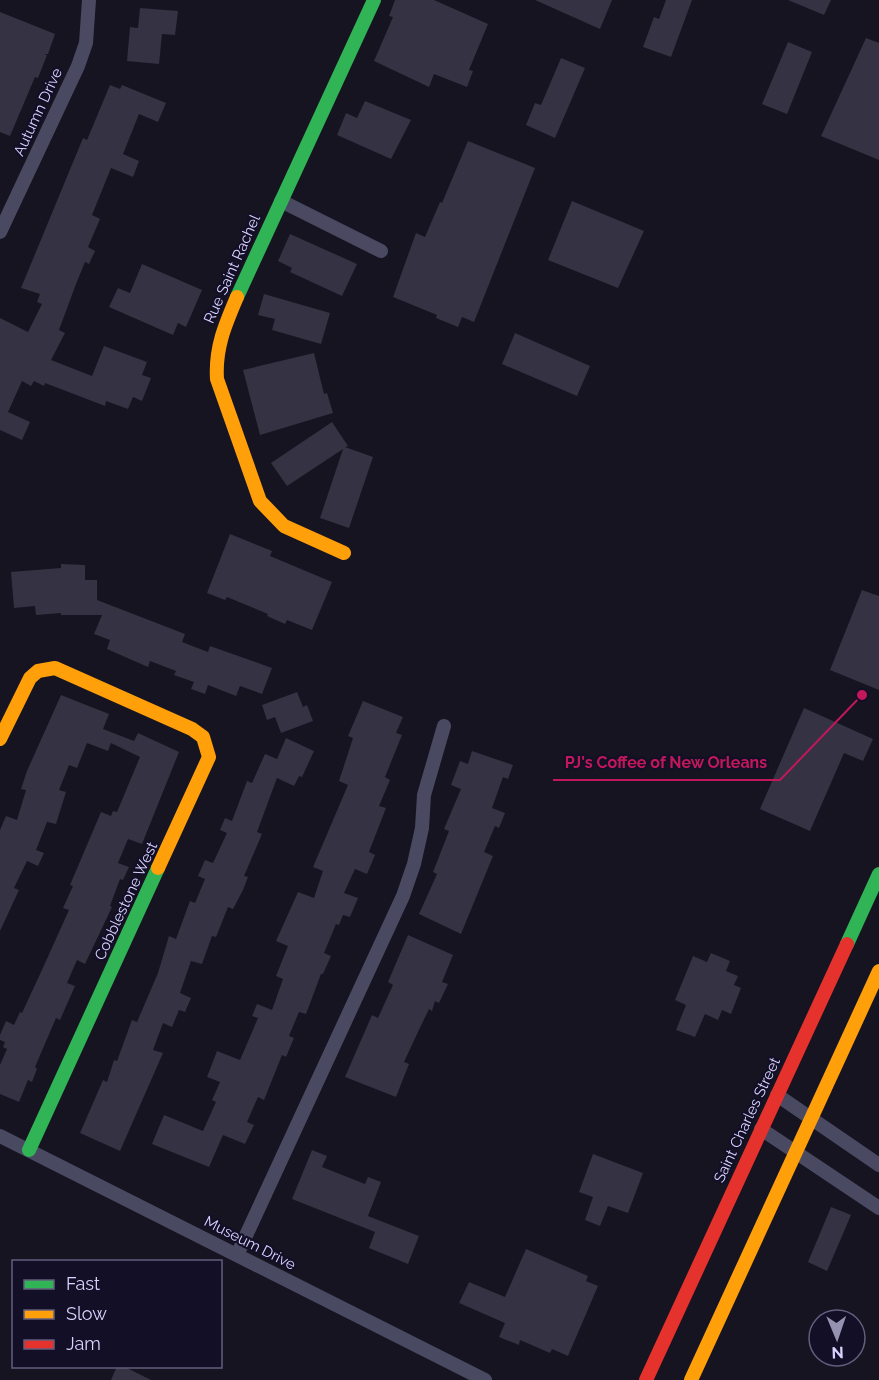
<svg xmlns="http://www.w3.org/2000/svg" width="879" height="1380" viewBox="0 0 879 1380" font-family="Raleway,sans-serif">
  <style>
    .building { fill: #343243 }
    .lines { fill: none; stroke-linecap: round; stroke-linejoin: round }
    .street { stroke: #4a4962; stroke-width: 14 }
    .fast { stroke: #30b455; stroke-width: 14 }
    .slow { stroke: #ff9f0a; stroke-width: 14 }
    .jam { stroke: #e5322d; stroke-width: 14 }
    .labels { text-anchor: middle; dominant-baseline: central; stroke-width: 4.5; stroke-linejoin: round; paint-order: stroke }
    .street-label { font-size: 15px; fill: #d9d4ff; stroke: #130f26 }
    .leader { fill: none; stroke: #c2185b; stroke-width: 2 }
    .callout-dot { fill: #c2185b; stroke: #130f26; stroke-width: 2 }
    .callout-label { font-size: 16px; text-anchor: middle; font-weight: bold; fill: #c2185b; stroke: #130f26; stroke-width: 4.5; stroke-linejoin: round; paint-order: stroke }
  </style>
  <rect width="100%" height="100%" fill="#161421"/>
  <!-- building -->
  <path class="building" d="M395,0H434L488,24L469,70L473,71L467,87L434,74L429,87L374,61L393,17L389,16Z
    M535,0H612L600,29Z
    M666,0H692L671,57L643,47L654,17L659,19Z
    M788,0H831L824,15Z
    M140,8L178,11L175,35L162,34L159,64L127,61L130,27L138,28Z
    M0,12L55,34L48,54H44L47,55L38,78L35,77L10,136L0,132Z
    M866,38L879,43V160L821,136Z
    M788,42L812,52L787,114L762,104Z
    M561,58L585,68L555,138L526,125L535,103L541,105Z
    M110,85L120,89L122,85L166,103L158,122L139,114L123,154L139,161L133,177L111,168L92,215L100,219L88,247L95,251L89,264L85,262L76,284L59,330L65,333L51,360L92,376L104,346L147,362L142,375L151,378L142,401L133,397L128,409L106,401L105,406L45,383L44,386L34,381L31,386L22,381L8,412L30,422L22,440L0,430V318L28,332L42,304L37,302L40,294L21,288L83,138L87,140Z
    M365,101L411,120L391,159L337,135L346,113L357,118Z
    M468,141L535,168L474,322L462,317L458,327L436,318L437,315L393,297L416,233L425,237L440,202L442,203Z
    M572,201L644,231L618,288L548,260Z
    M290,234L357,264L342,296L290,272L292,268L278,261Z
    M142,264L202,290L186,327L178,323L173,335L109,307L118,288L130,293Z
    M264,294L330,313L321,344L272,330L275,319L258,315Z
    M515,333L590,366L577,396L502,364Z
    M314,353L324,394L327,393L333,413L260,435L243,370Z
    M332,422L348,446L345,447L373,457L349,528L320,518L343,449L287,486L271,463Z
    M230,534L272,551L270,556L332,582L312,630L287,620L285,624L267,616L268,614L227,597L225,600L207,593Z
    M61,564L85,565V580H97V600L185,634L182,642L208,652L210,646L272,668L262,694L240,686L236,696L208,685L205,694L191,689L194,682L174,675L176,671L150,661L148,667L107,649L110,640L94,634L102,615H61V613L36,615L35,606L14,608L11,572L61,568Z
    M862,590L879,596V690L830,670Z
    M297,692L303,707L307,705L313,721L281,733L275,717L267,720L262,705Z
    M61,695L109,714L103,729L134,741L138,733L179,752L142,844L128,839L118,863L129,867L123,880L120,879L110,906L112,907L85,964L77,960L67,983L75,986L60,1020L56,1018L35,1067L37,1069L32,1082L28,1080L19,1102L0,1094V1065L7,1049L3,1047L5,1042L0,1040V1035L6,1021L14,1025L20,1012L22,1013L41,972L69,910L63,908L73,886L70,885L101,812L111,816L113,811L117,812L140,757L111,743L108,751L87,743L77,768L69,765L59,790L66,792L56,824L47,822L36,850L44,853L38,866L27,861L14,888L19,890L0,931V830L6,816L17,820L26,790L21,789L27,771Z
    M363,701L403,717L396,733L402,735L385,777L390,780L379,806L386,808L369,852L375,855L367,874L355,869L344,893L358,898L350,917L343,915L339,925L336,924L324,953L331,956L323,974H321L306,1014L299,1012L289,1036L294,1038L286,1057L282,1055L264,1100L258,1097L247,1122L254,1125L245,1144L223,1135L209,1167L152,1144L164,1115L203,1131L216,1102L212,1100L220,1082L207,1077L217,1051L240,1060L258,1018L252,1016L257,1004L272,1010L283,979L276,976L288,946L276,941L298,892L314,898L323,871L313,867L348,785L339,781L353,738L348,736Z
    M804,708L873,739L863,761L844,753L810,831L760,809Z
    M286,738L314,751L302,777L299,776L294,786L277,778L257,832L262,834L244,876L248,877L243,890L233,909L228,907L216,937L212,936L202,964L191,961L180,993L191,998L185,1012L179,1010L172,1027L163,1023L153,1050L163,1053L120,1151L80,1133L103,1080L107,1082L114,1060L117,1061L132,1020L137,1022L158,973L169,936L176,939L190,901L195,903L205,879L198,876L205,860L213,863L227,833L220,830L225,818L232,821L247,781L252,783L265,754L277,759Z
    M472,751L513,765L508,779L503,777L492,808L505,813L499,828L495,826L484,852L493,856L461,934L419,914L437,874L433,872L449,831L444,829L461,789L451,785L460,761L468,764Z
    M408,935L453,955L442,982L448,984L439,1003L435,1001L432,1011L429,1009L417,1034L404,1062L409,1064L396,1097L345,1077L372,1015L378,1018L393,985L388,982Z
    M711,953L730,961L726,971L738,976L734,985L741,988L731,1014L722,1010L718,1020L705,1014L695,1037L676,1030L686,1005L675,1000L693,956L707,962Z
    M312,1150L327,1156L322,1167L365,1184L368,1177L381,1182L368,1216L419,1236L408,1264L369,1248L375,1232L292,1199Z
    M593,1154L643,1173L628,1213L608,1206L600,1226L585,1220L593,1197L579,1192Z
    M831,1207L851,1215L827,1271L808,1262Z
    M526,1249L588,1276L586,1281L598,1286L568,1356L552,1349L550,1353L520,1340L519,1345L499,1337L505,1323L459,1303L469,1282L505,1297Z
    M117,1366H123L151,1380H111Z"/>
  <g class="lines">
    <!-- street -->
    <path class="street" d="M281,201L381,251
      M0,232L78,66L86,43L89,0
      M777,1095L879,1165
      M761,1129L879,1208
      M0,1136L485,1380
      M237,1255L403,896L414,864L422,828L424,795L444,726"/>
    <!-- fast -->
    <path class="fast" d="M237,297L374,0
      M847,944L879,874
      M29,1150L158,868"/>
    <!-- slow -->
    <path class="slow" d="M237,297C225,325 215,348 217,379L260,501L284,526L344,553
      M0,739L30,678L38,671L55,668L192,729L203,737L209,757L158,868
      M691,1380L879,971"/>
    <!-- jam -->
    <path class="jam" d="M646,1380L847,944"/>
  </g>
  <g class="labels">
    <!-- street labels -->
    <g class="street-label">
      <text transform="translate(38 112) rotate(-65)">Autumn Drive</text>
      <text transform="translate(232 269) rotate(-66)">Rue Saint Rachel</text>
      <text transform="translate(126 901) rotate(-65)">Cobblestone West</text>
      <text transform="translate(747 1120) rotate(-65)">Saint Charles Street</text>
      <text transform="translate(250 1243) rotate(27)">Museum Drive</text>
    </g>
  </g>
  <!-- callouts -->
  <path class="leader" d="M862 695L780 780H553"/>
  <circle class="callout-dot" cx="862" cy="695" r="6"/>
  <g class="callout-label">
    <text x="666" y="768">PJ's Coffee of New Orleans</text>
  </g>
  <!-- legend -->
  <rect x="12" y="1260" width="210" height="108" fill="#130f26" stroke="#625e7d" stroke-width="1.5"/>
  <rect x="24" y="1280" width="30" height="9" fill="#30b455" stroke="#625e7d" stroke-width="1.5"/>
  <text x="66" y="1290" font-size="18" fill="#d9d4ff">Fast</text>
  <rect x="24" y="1310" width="30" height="9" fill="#ff9f0a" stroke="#625e7d" stroke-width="1.5"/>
  <text x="66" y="1320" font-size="18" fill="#d9d4ff">Slow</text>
  <rect x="24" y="1340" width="30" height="9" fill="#e5322d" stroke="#625e7d" stroke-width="1.5"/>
  <text x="66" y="1350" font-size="18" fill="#d9d4ff">Jam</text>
  <!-- north arrow -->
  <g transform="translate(837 1338) rotate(178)"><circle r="28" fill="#130f26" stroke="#625e7d" stroke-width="1.5"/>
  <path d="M0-4.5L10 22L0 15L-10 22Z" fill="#9591b1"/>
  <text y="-9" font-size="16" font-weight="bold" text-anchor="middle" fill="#d9d4ff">N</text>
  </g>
</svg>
